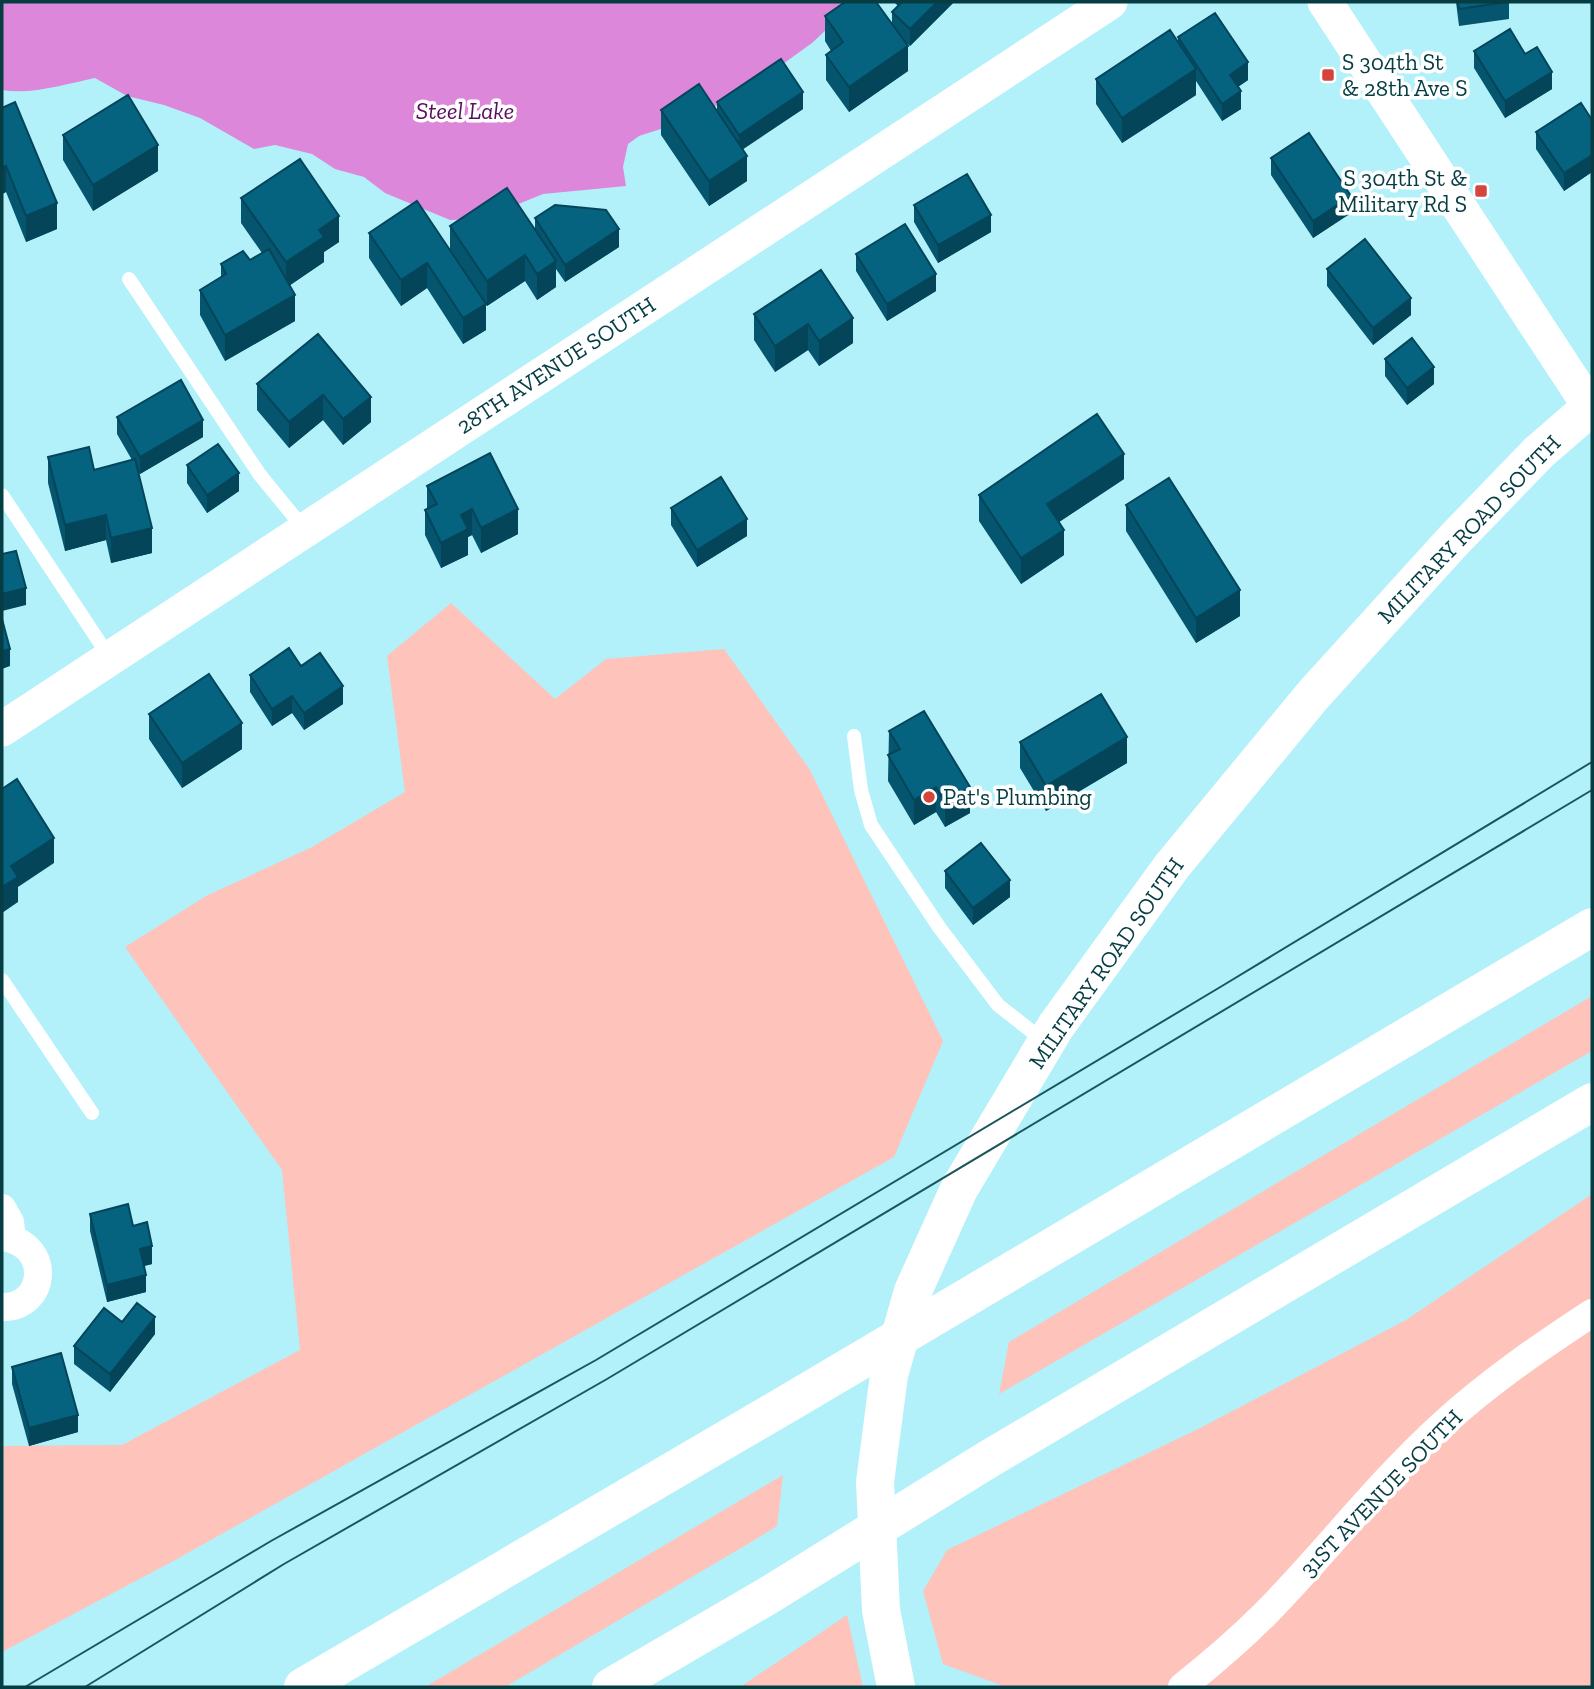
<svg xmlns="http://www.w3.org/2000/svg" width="1594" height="1689" viewBox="0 0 1594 1689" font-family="'Zilla Slab',serif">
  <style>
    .green { fill: #fec3bb }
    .water { fill: #dc87da }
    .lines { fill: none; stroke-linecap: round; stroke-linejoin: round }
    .service { stroke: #fff; stroke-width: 14 }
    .minor { stroke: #fff; stroke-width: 28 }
    .tertiary { stroke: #fff; stroke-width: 35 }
    .secondary { stroke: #fff; stroke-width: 38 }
    .motorway { stroke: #fff; stroke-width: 38 }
    .tram { stroke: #1d555c; stroke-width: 2 }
    .wall { fill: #05556e }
    .shaded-wall { fill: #04455a }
    .building { fill: #066380; stroke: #04455a; stroke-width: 2 }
    .poi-dot { fill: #d4463d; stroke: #fff; stroke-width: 2.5 }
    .labels { text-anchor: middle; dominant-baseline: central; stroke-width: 7; stroke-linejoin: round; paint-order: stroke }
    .poi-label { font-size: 23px; fill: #063d43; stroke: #fff; text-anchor: start }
    .street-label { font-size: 23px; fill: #063d43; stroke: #fff }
    .water-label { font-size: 24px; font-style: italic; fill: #5b0e5c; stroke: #fff }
  </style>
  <rect width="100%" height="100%" fill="#b2f1fa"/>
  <!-- green -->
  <path class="green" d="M451,603L555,699L606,659L724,649L810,770L943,1041L894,1157L177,1559L2,1652V1446L122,1445L300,1350L282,1170L125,947L206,896L312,847L405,792L387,656Z
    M1592,996V1051L999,1394L1009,1342Z
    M1592,1194V1687H1006L943,1664L923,1591L947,1550L1198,1429L1406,1320Z
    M783,1475L777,1526L758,1538L505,1687H425Z
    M847,1615L863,1687H740Z"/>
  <!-- water -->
  <path class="water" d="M2,2H856L812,43L726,105L702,107L667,127L639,136L628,144L623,167L626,186L543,194L482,219L450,220L385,193L364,177L335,169L312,154L275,145L254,149L200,118L164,105L127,96L95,78C66,84 32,95 2,90Z"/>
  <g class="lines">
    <!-- service -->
    <path class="service" d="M129,279L260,475L305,530
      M2,495L110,658
      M854,736L861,790L871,825L939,927L998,1005L1044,1041
      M2,980L92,1113"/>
    <!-- minor -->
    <path class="minor" d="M2,1208L10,1222L12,1239
      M2,1237C53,1244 47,1308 2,1307
      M1182,1687C1211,1664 1239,1640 1265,1614C1326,1552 1379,1482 1443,1424C1489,1382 1540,1347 1592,1313"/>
    <!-- tertiary -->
    <path class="tertiary" d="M1325,2L1590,407
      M2,729L1110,2"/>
    <!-- secondary -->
    <path class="secondary" d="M896,1687L881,1610L875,1482L889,1375L913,1291L959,1189L1056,1026L1172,866L1314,694L1453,541L1539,452L1592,406"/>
    <!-- motorway -->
    <path class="motorway" d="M303,1687L797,1398L1592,927
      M611,1687L764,1598L987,1460L1592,1102"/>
    <!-- tram -->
    <path class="tram" d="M25,1687L271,1541L596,1360L1222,986L1592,762
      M85,1687L284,1564L607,1379L1592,790"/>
  </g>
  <!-- wall -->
  <path class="wall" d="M894,2H954L910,46L905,42L908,71L849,112L826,80V55L831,51L825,41V16L892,24V12L898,6Z
    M1456,2H1509V19L1459,26Z
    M1178,37L1248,80L1238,87L1241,109L1222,121L1196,81V95L1122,143L1096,104V79L1178,43Z
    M1474,51L1525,54L1552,89L1505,118L1474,68Z
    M717,102L803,109L742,149L747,181L709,206L661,135V110L717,111Z
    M2,108L57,229L26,242L6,192L2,194Z
    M1592,120V172L1564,191L1536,149V132Z
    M63,135L158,171L93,211L63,160Z
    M1271,158L1351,213L1313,238L1271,175Z
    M241,198L339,242L324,252V262L290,285L295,321L225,361L200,315V290L221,278V264L250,260L262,253L241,223Z
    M914,205L991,232L938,263L914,222Z
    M535,218L619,247L565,282L556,269V287L537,300L525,281L487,306L486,305V330L463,344L427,288L401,306L369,258V233L450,251V226L535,229Z
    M856,254L936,291L887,321L856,271Z
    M1327,269L1411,315L1373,345L1327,286Z
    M821,270L853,343L819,366L808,350L775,372L754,340V314Z
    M1385,359L1434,384L1407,405L1385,376Z
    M257,384L371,397V422L343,445L323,420L289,448L257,410Z
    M117,417L203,437L140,474L138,472L152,553L111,563L106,540L65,551L48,483V457L94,470L132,460L117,434Z
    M187,465L239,491L207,513L187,483Z
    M1124,479L1059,522L1064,555L1021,584L979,521V495Z
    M427,486L518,534L481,553L472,535L468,537V555L441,568L425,535V510L427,509Z
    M1126,505L1240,616L1196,643L1126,531Z
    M671,508L747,536L697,567L671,525Z
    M301,666L343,704L304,730L292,713L272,726L250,692V675Z
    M149,714L242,749L182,788L149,739Z
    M889,731L970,813L945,827L936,812L914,825L888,781Z
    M1020,742L1127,763L1046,811L1020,768Z
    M945,871L1010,897L973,925L945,888Z
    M90,1214L133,1226L152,1264L144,1266L146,1292L107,1302L90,1231Z
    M122,1322L155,1334L110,1392L74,1364V1346Z
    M12,1367L78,1432L29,1446L12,1384Z"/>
  <!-- shaded-wall -->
  <path class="shaded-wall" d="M937,2H954L910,46V29Z
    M908,46V71L849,112V87Z
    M1248,62V80L1230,92V75Z
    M1196,69V95L1122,143V118Z
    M1552,72V89L1505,118V101Z
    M1241,91V109L1222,121V104Z
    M803,92V109L739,152V135Z
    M158,145V171L93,211V185Z
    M1592,155V172L1564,191V173Z
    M747,156V181L709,206V181Z
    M6,166V192L2,194V168Z
    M1351,196V213L1313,238V221Z
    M57,203V229L26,242V216Z
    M991,215V232L938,263V245Z
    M339,216V242L324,252V262L286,288V262L319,230Z
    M619,229V247L565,282V265Z
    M525,255V281L487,306V281Z
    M556,261V287L537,300V274Z
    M427,263V288L401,306V280Z
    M936,274V291L887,321V304Z
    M295,295V321L225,361V335Z
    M1411,298V315L1373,345V328Z
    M486,304V330L463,344V318Z
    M853,318V343L819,366V341Z
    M808,324V350L775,372V346Z
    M1434,367V384L1407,405V388Z
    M323,395V420L289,448V422Z
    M371,397V422L343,445V419Z
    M203,420V437L140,474V457Z
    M1124,454V479L1047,530V504Z
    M239,473V491L207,513V495Z
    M472,509V535L468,537V555L441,568V543L461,515Z
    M518,509V534L481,553V528Z
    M106,515V540L65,551V525Z
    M747,519V536L697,567V550Z
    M152,528V553L111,563V538Z
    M1064,530V555L1021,584V558Z
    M26,588V605L2,611V594Z
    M1240,590V616L1196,643V618Z
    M10,649V666L2,669V651Z
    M343,686V704L304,730V713Z
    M292,696V713L272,726V709Z
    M242,723V749L182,788V763Z
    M1127,737V763L1046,811V786Z
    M936,787V812L914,825V800Z
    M970,787V813L945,827V802Z
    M54,838V863L18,887V902L2,913V887L11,866Z
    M1010,880V897L973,925V908Z
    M152,1246V1264L140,1267V1249Z
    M146,1275V1292L107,1302V1285Z
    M155,1317V1334L110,1392V1374Z
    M78,1415V1432L29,1446V1428Z"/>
  <!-- building -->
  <path class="building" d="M845,2H876L908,46L849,87L826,55L843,42L825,16Z
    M902,2H937L910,29L892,12Z
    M1458,2H1506L1459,9Z
    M1215,13L1248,62L1230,75L1241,91L1222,104L1178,37Z
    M1510,29L1525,54L1537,47L1552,72L1505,101L1474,51Z
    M1170,30L1196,69L1122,118L1096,79Z
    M781,59L803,92L739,135L717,102Z
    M699,84L747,156L709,181L661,110Z
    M128,95L158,145L93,185L63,135Z
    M15,102L57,203L26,216L6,166L2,168V108Z
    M1581,103L1592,120V155L1564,173L1536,132Z
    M1309,133L1351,196L1313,221L1271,158Z
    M300,159L339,216L319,230L324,237L286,262L241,198Z
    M967,174L991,215L938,245L914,205Z
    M507,188L556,261L537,274L525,255L487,281L450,226Z
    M417,201L486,304L463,318L427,263L401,280L369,233Z
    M555,205L606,210L619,229L565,265L535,218Z
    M905,224L936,274L887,304L856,254Z
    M1365,239L1411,298L1373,328L1327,269Z
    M269,249L295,295L225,335L200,290L226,274L221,264L243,251L250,260Z
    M821,270L853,318L819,341L808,324L775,346L754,314Z
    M318,334L371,397L343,419L323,395L289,422L257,384Z
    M1412,338L1434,367L1407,388L1385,359Z
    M181,380L203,420L140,457L117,417Z
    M1097,414L1124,454L1047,504L1064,530L1021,558L979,495Z
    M218,444L239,473L207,495L187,465Z
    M89,447L94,470L135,459L152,528L111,538L106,515L65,525L48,457Z
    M490,453L518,509L481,528L472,509L461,515L468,529L441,543L425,510L437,504L427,486Z
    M721,477L747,519L697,550L671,508Z
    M1169,478L1240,590L1196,618L1126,505Z
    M16,551L26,588L2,594V554Z
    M2,619L10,649L2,651Z
    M289,648L301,666L320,653L343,686L304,713L292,696L272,709L250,675Z
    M209,674L242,723L182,763L149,714Z
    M1101,694L1127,737L1046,786L1020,742Z
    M924,711L970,787L945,802L936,787L914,800L888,755L900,749L889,731Z
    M17,779L54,838L11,866L18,877L2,887V789Z
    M981,843L1010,880L973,908L945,871Z
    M128,1204L133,1226L147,1222L152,1246L140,1249L146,1275L107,1285L90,1214Z
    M137,1303L155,1317L110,1374L74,1346L104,1308L122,1322Z
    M61,1353L78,1415L29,1428L12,1367Z"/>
  <!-- markers -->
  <g class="poi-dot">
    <rect x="1321" y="68" width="14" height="14" rx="3.5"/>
    <rect x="1474" y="184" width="14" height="14" rx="3.5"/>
    <circle cx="929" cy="797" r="7"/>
  </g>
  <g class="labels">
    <!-- poi labels -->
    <g class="poi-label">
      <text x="1342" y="62">S 304th St<tspan x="1342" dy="26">&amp; 28th Ave S</tspan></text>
      <text x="1467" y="178" text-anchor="end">S 304th St &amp;<tspan x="1467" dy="26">Military Rd S</tspan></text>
      <text x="943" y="797">Pat's Plumbing</text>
    </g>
    <!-- street labels -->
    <g class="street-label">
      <text transform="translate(556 365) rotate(-33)">28TH AVENUE SOUTH</text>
      <text transform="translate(1469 529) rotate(-46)">MILITARY ROAD SOUTH</text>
      <text transform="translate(1106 963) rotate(-55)">MILITARY ROAD SOUTH</text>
      <text transform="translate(1381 1493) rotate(-46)">31ST AVENUE SOUTH</text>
    </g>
    <!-- water labels -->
    <g class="water-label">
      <text x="465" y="110">Steel Lake</text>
    </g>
  </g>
  <!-- border -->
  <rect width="1594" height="1689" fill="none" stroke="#063d43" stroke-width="7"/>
</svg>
